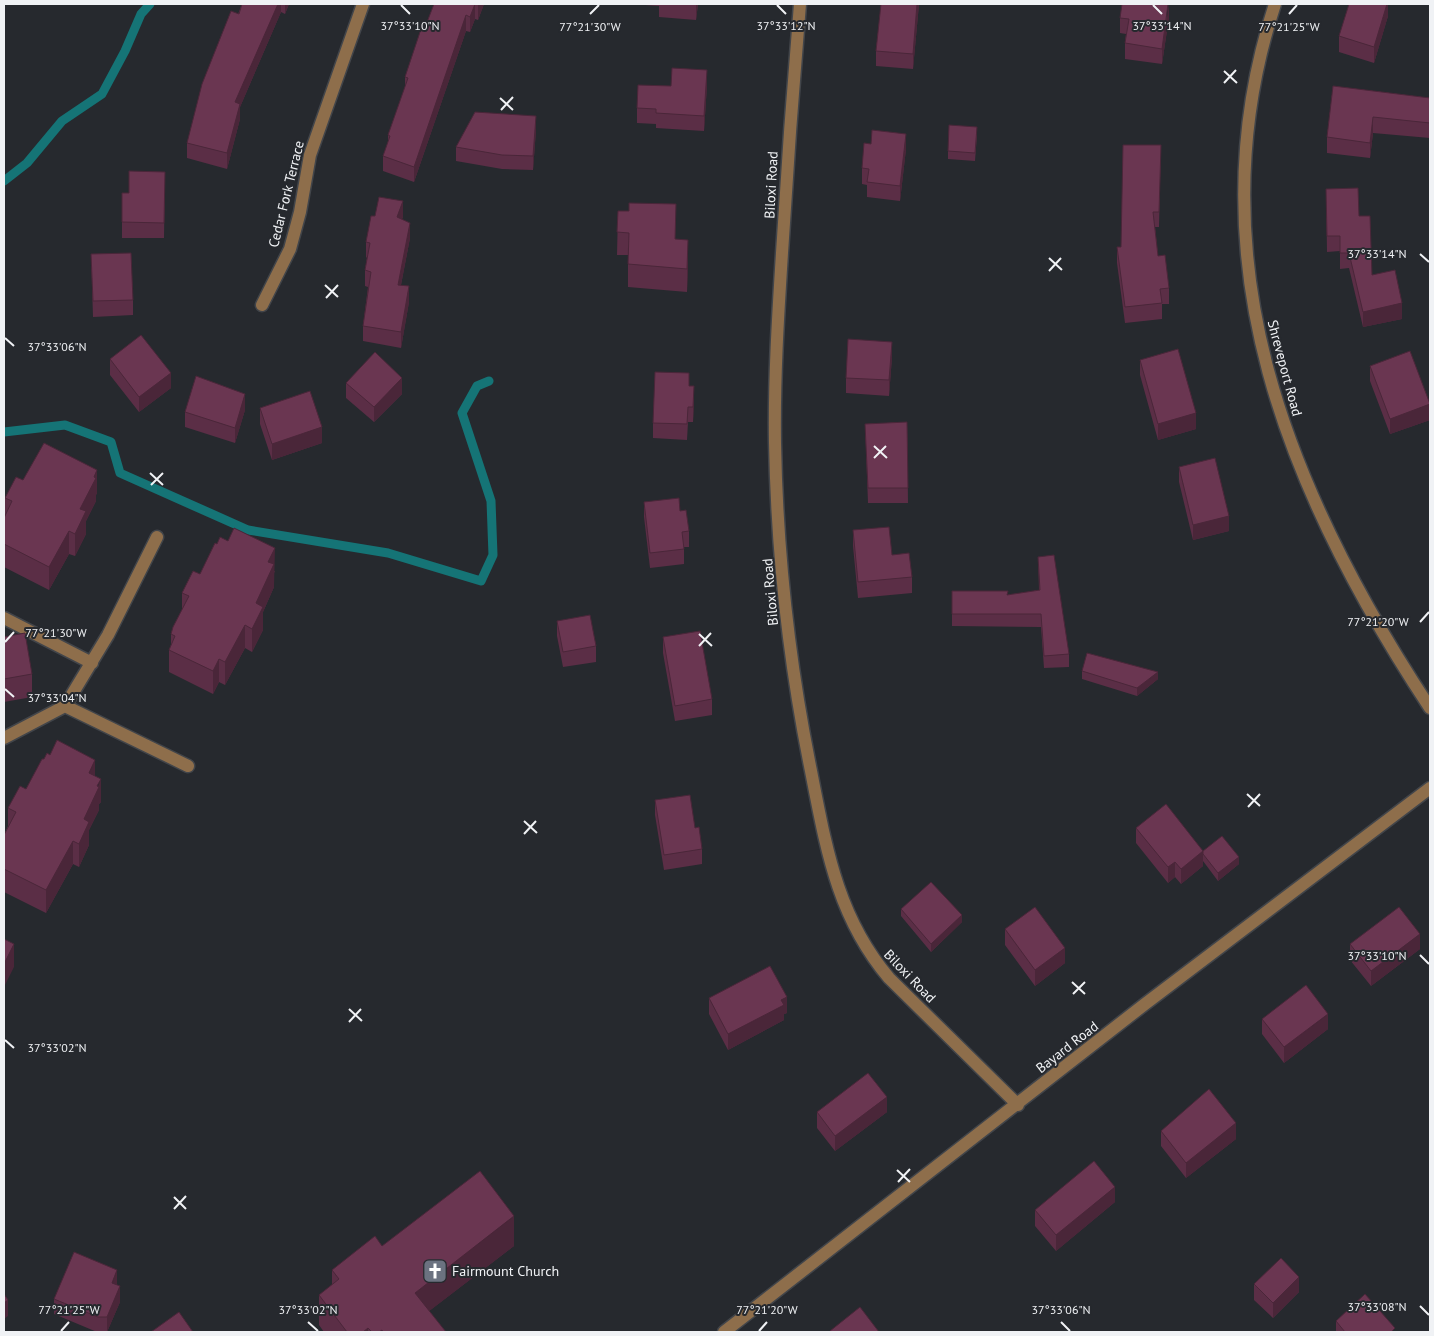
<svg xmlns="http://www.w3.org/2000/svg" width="1434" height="1336" viewBox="0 0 1434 1336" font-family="'PT Sans',sans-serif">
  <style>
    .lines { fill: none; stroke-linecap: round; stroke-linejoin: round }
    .stream { stroke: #157476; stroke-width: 9 }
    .minor-casing { stroke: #42454a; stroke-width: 15 }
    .minor { stroke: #8e6e4b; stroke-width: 12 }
    .wall { fill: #5b2e46 }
    .shaded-wall { fill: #4a2639 }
    .building { fill: #6a3651; stroke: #4a2639 }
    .ticks { fill: none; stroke: #f0f2f5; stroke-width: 2 }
    .labels { text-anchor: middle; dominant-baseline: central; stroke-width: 4; stroke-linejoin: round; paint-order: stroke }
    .street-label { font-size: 14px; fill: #f0f2f5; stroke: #26292e }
    .poi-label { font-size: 14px; fill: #f0f2f5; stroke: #26292e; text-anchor: start }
    .ticks-label { font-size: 12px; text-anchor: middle; fill: #f0f2f5; stroke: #26292e; stroke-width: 4; stroke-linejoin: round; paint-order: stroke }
  </style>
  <rect width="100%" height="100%" fill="#26292e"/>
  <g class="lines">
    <!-- stream -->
    <path class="stream" d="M4,181L27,163L62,121L102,94L125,51L141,14L150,4
      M4,432L65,425L111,442L120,473L248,530L388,553L481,581L493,555L491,501L462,413L477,386L489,381"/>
    <!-- minor casing -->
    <g class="minor-casing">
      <path id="minor" d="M800,4C793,87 787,170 782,253C778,316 774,380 775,443C777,553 789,663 811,771C826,847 837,917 889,978L1018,1105
        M1275,4C1191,259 1290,496 1430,708
        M262,305L290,249L300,212L310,155L363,4
        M4,618L92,663
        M65,706L188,766
        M4,738L65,706L108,635L157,537
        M724,1332L1145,1004L1430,788"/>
    </g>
    <!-- minor -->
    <use href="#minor" class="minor"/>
  </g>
  <!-- wall -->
  <path class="wall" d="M242,4H289L285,14L281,12L240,107V119L227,169L187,158V143Z
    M434,4H484L478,20L475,19L470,32L466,31L414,182L383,171V156L388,143V135L405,88V77L424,30Z
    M645,4H698L696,20L659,17V6L645,5Z
    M881,4H919L913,69L876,66V51Z
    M1388,4V16L1374,63L1339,52V36Z
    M1169,17L1162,64L1125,59V43L1126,34L1120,33V18Z
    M707,85L704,131L656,128V124L637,123V108L671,86Z
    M1333,86L1430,98V138L1373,133L1370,158L1327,153V137Z
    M536,130L533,170L502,169L456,161V147Z
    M977,135L975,161L948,159V151Z
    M871,144L906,149L900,201L867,197V185L862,184V168Z
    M1161,145L1159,227H1155L1158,256L1169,288V304H1162V319L1125,323L1117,263V247H1121Z
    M165,172L164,238H122V193H129Z
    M1326,189L1359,216L1372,275L1402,319L1363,327L1349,268L1340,269V251L1327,252Z
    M618,211L676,239L688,263L687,292L628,287V255H617Z
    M375,216L403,217L402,219L410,238L401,285L409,302L401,348L363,341V326L368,287L365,286V270L367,258L366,257V242Z
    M91,254L133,300V315L93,317Z
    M892,357L889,396L846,393V378Z
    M110,359L171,388L139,412L110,375Z
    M1140,360L1196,429L1158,440L1140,375Z
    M1370,366L1430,420L1390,434L1370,381Z
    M346,383L402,394L374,422L346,398Z
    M689,386L694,401L693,422H688L687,440L653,438V423Z
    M260,408L322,443L272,460L260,424Z
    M245,410L235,443L185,427V412Z
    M907,422L908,503H868L865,424Z
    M1179,467L1229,531L1193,540L1179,482Z
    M23,480L97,493L96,495V501L86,521V534L75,556L69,554L49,590L4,567V518L5,515V498Z
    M644,502L680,511L689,531V547H684V564L650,568L644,517Z
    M853,530L892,555L912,577V593L858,598L853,546Z
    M1038,557L1069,654V667L1044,668L1041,627L952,626V591L1008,595L1039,590Z
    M275,571L274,573V587L263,612V630L252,652L245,648L225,685L219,682L213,694L169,672V650L171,645V634L182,610V593Z
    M557,621L596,646V662L563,667L557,636Z
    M4,637L32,674V697L4,702Z
    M663,637L712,699V715L675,721L663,653Z
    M1082,671L1158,679L1137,696L1082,679Z
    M95,776L101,802L99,804V810L89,830V845L79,867L73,864L46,913L4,892V835L8,826V808L26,789Z
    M655,800L695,828L702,849V864L664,870L655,815Z
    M1136,828L1203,851L1239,864L1218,881L1203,861V866L1181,884L1175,877L1168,883L1136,843Z
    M901,909L962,922L931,952L901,916Z
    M1005,929L1065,963L1035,986L1005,945Z
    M1350,944L1420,949L1371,986L1350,960Z
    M709,998L787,1013L784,1014V1020L728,1050L709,1014Z
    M1262,1019L1328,1029L1284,1063L1262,1034Z
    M817,1112H887L835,1151L817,1128Z
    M1161,1131L1236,1139L1186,1178L1161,1146Z
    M1115,1202L1056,1251L1035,1226V1210Z
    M382,1246H514L429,1311L446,1332H324L319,1325V1295L332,1285V1270Z
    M1254,1284L1299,1292L1273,1318L1254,1300Z
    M117,1285L120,1302L107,1332H97L54,1314V1299Z
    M1336,1321L1395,1332H1336Z"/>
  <!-- shaded-wall -->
  <path class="shaded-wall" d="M278,4H281V12L240,107V119L227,169V153L235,102Z
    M285,4H289L285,14Z
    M475,4V19L470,32V17Z
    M478,4H484L478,20Z
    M696,4H698L696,20Z
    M917,4H919L913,69V54Z
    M1169,4V17L1162,64V49Z
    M1387,4H1388V16L1374,63V47Z
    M466,15V31L414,182V167Z
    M707,70V85L704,131V116Z
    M536,116V130L533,170V156Z
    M1373,117V133L1370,158V143Z
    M906,134V149L900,201V186Z
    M403,201V217L397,233V217Z
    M410,223V238L398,300V285Z
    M688,240V263L687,292V269Z
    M409,286V302L401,348V332Z
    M1402,303V319L1363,327V312Z
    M892,342V357L889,396V380Z
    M171,373V388L139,412V397Z
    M402,378V394L374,422V407Z
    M694,386V401L693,422V407Z
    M245,394V410L235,443V428Z
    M1430,404V420L1390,434V419Z
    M1196,413V429L1158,440V424Z
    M322,427V443L272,460V444Z
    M97,470V493L96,495V501L86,521V534L75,556V534L80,509Z
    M1229,516V531L1193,540V525Z
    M69,531V554L49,590V567Z
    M275,548L274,587L263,612V630L252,652V629L256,603L268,562Z
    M245,625V648L225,685V662Z
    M219,659V682L213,694V671Z
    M1158,672V679L1137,696V688Z
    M95,760V783L89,773Z
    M101,779V802L99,804V810L89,830V845L79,867V844L84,819Z
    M73,841V864L46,913V890Z
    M1203,851V866L1181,884V869Z
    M1239,857V864L1218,881V873Z
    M1175,862V877L1168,883V867Z
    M962,915V922L931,952V944Z
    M1420,934V949L1371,986V971Z
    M14,944V967L4,987V964Z
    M1065,948V963L1035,986V970Z
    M787,997V1013L784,1014V1020L728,1050V1034L781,1000Z
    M1328,1014V1029L1284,1063V1047Z
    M887,1097V1112L835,1151V1136Z
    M1236,1123V1139L1186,1178V1163Z
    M1115,1187V1202L1056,1251V1235Z
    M514,1216V1246L415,1322V1293Z
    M117,1270V1285L112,1283Z
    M1299,1277V1292L1273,1318V1303Z
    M120,1286V1302L107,1332V1317Z
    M8,1300V1316L4,1319V1303Z
    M368,1328V1332H363Z"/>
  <!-- building -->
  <path class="building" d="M242,4H278L235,102L240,104L227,153L187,143L202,84L231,11L239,14Z
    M434,4H475L470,17L466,15L414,167L383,156L390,136L388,135L408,78L405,77L421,29L424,30Z
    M881,4H917L913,54L876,51Z
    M1122,4H1168L1162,49L1125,43L1129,19L1120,18Z
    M1349,4H1387L1374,47L1339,36Z
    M672,68L707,70L704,116L656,113V109L637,108L638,85L671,86Z
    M1333,86L1430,98V123L1373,117L1370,143L1327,137Z
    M475,112L536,116L533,156L502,155L456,147Z
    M949,125L977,127L975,153L948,151Z
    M872,130L906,134L900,186L867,182L869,169L862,168L864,143L871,144Z
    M1123,145H1161L1159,212H1153L1158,256L1165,255L1169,288L1160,289L1162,303L1125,307L1117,247H1121Z
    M129,171L165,172L164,223L122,222V193H129Z
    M1358,188L1359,216H1370L1372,275L1395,270L1402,303L1363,312L1349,253H1340V236H1327L1326,189Z
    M379,197L403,201L397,217L410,223L398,285L409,286L401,332L363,326L371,272L365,270L370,243L366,242L371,216H375Z
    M629,203L676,204L675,239L688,240L687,269L628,264L629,233L617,232L618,211H629Z
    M131,253L133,300L93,301L91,254Z
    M141,335L171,373L139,397L110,359Z
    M848,339L892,342L889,380L846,378Z
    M1178,349L1196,413L1158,424L1140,360Z
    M1410,351L1430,404L1390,419L1370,366Z
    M375,352L402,378L374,407L346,383Z
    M655,372L689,373V386H694L693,407H688L687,424L653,423Z
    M196,376L245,394L235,428L185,412Z
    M310,391L322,427L272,444L260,408Z
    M907,422L908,488H868L865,424Z
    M44,443L97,470L94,477L96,478L80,509L86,511L75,534L69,531L49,567L4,544V518L12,501L5,498L16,477L23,480Z
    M1215,458L1229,516L1193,525L1179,467Z
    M679,498L680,511L686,510L689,531L682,532L684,549L650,553L644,502Z
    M889,527L892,555L909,553L912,577L858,582L853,530Z
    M234,528L275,548L268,562L274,564L256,603L263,607L252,629L245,625L225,662L219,659L213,671L169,650L175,636L171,634L173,627L189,596L182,593L193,571L200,574L215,543L217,544L220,537L228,541Z
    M1054,555L1069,654L1044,656L1041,614H952V591H1008L1007,595L1040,590L1038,557Z
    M590,615L596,646L563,652L557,621Z
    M700,631L712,699L675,706L663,637Z
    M25,633L32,674L4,679V637Z
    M1087,653L1158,672L1137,688L1082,671Z
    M57,740L95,760L89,773L101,779L97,786L99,787L84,819L89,822L79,844L73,841L46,890L4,869V835L16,812L8,808L20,786L26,789L42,759H44L47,753L50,755Z
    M690,795L695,828L699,827L702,849L664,855L655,800Z
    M1166,804L1203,851L1181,869L1175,862L1168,867L1136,828Z
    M1222,836L1239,857L1218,873L1203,854V851Z
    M931,882L962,915L931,944L901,909Z
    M1035,907L1065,948L1035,970L1005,929Z
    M1399,907L1420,934L1371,971L1350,944Z
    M4,939L14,944L4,964Z
    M770,966L787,997L781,1000L784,1005L728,1034L709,998Z
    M1306,985L1328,1014L1284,1047L1262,1019Z
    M868,1073L887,1097L835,1136L817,1112Z
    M1209,1089L1236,1123L1186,1163L1161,1131Z
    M1094,1161L1115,1187L1056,1235L1035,1210Z
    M480,1171L514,1216L415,1293L446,1332H383L382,1330L379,1332H372L368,1328L363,1332H347L319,1295L339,1279L332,1270L375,1236L382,1246Z
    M74,1252L117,1270L112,1283L120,1286L107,1317H98L54,1299Z
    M1281,1258L1299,1277L1273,1303L1254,1284Z
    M4,1294L8,1300L4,1303Z
    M1365,1294L1395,1328L1391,1332H1345L1336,1321Z
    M860,1307L879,1332H831L830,1331Z
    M179,1312L193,1332H151Z"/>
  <!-- ticks -->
  <path class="ticks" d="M401,5L410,14M777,5L786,14M1153,5L1162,14M590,14L599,5M1289,14L1297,5M1224,71L1237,83M1224,83L1236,70M500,98L513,110M501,110L513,97M1420,254L1429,262M1049,258L1062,270M1049,271L1061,258M325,285L338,297M326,298L338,285M5,338L14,346M874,446L887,458M874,458L886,446M150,473L163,485M151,485L163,473M1420,622L1429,612M699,634L712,646M5,642L14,632M699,646L711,633M5,689L14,697M1247,794L1260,806M1248,807L1260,794M524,821L537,833M524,834L536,821M1420,955L1429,964M1072,982L1085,994M1073,994L1085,982M349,1009L362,1021M349,1022L361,1009M5,1040L14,1048M897,1170L910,1182M898,1182L910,1169M174,1197L186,1209M174,1209L186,1196M1420,1306L1429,1315M308,1322L318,1331M1061,1322L1070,1331M61,1331L69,1322M759,1331L767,1322"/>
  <!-- icons -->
  <defs>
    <g id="church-square" transform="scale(1.25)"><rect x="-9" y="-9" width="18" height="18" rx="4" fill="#6b7280" stroke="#26292e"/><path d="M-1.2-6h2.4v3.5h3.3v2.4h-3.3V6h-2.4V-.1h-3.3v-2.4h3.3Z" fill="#fff"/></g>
  </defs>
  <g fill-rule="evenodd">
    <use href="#church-square" x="435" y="1271"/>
  </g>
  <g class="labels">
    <!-- street labels -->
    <g class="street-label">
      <text transform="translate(771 185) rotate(-87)">Biloxi Road</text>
      <text transform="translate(286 194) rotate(-76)">Cedar Fork Terrace</text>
      <text transform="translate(1285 368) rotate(75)">Shreveport Road</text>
      <text transform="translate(770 592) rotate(-95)">Biloxi Road</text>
      <text transform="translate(910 976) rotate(46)">Biloxi Road</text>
      <text transform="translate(1067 1047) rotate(-38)">Bayard Road</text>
    </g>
    <!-- poi labels -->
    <g class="poi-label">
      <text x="452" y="1271">Fairmount Church</text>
    </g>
  </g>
  <g class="ticks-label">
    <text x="410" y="30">37°33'10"N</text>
    <text x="786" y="30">37°33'12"N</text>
    <text x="1162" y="30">37°33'14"N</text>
    <text x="590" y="31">77°21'30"W</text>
    <text x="1289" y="31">77°21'25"W</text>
    <text x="1377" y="258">37°33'14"N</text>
    <text x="57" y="351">37°33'06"N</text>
    <text x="1378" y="626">77°21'20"W</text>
    <text x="56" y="637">77°21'30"W</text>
    <text x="57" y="702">37°33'04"N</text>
    <text x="1377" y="960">37°33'10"N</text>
    <text x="57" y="1052">37°33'02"N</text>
    <text x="1377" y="1311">37°33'08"N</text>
    <text x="69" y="1314">77°21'25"W</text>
    <text x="767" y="1314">77°21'20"W</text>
    <text x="308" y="1314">37°33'02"N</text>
    <text x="1061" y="1314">37°33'06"N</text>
  </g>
  <!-- border -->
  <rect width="1434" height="1336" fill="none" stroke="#f0f2f5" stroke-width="10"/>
</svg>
